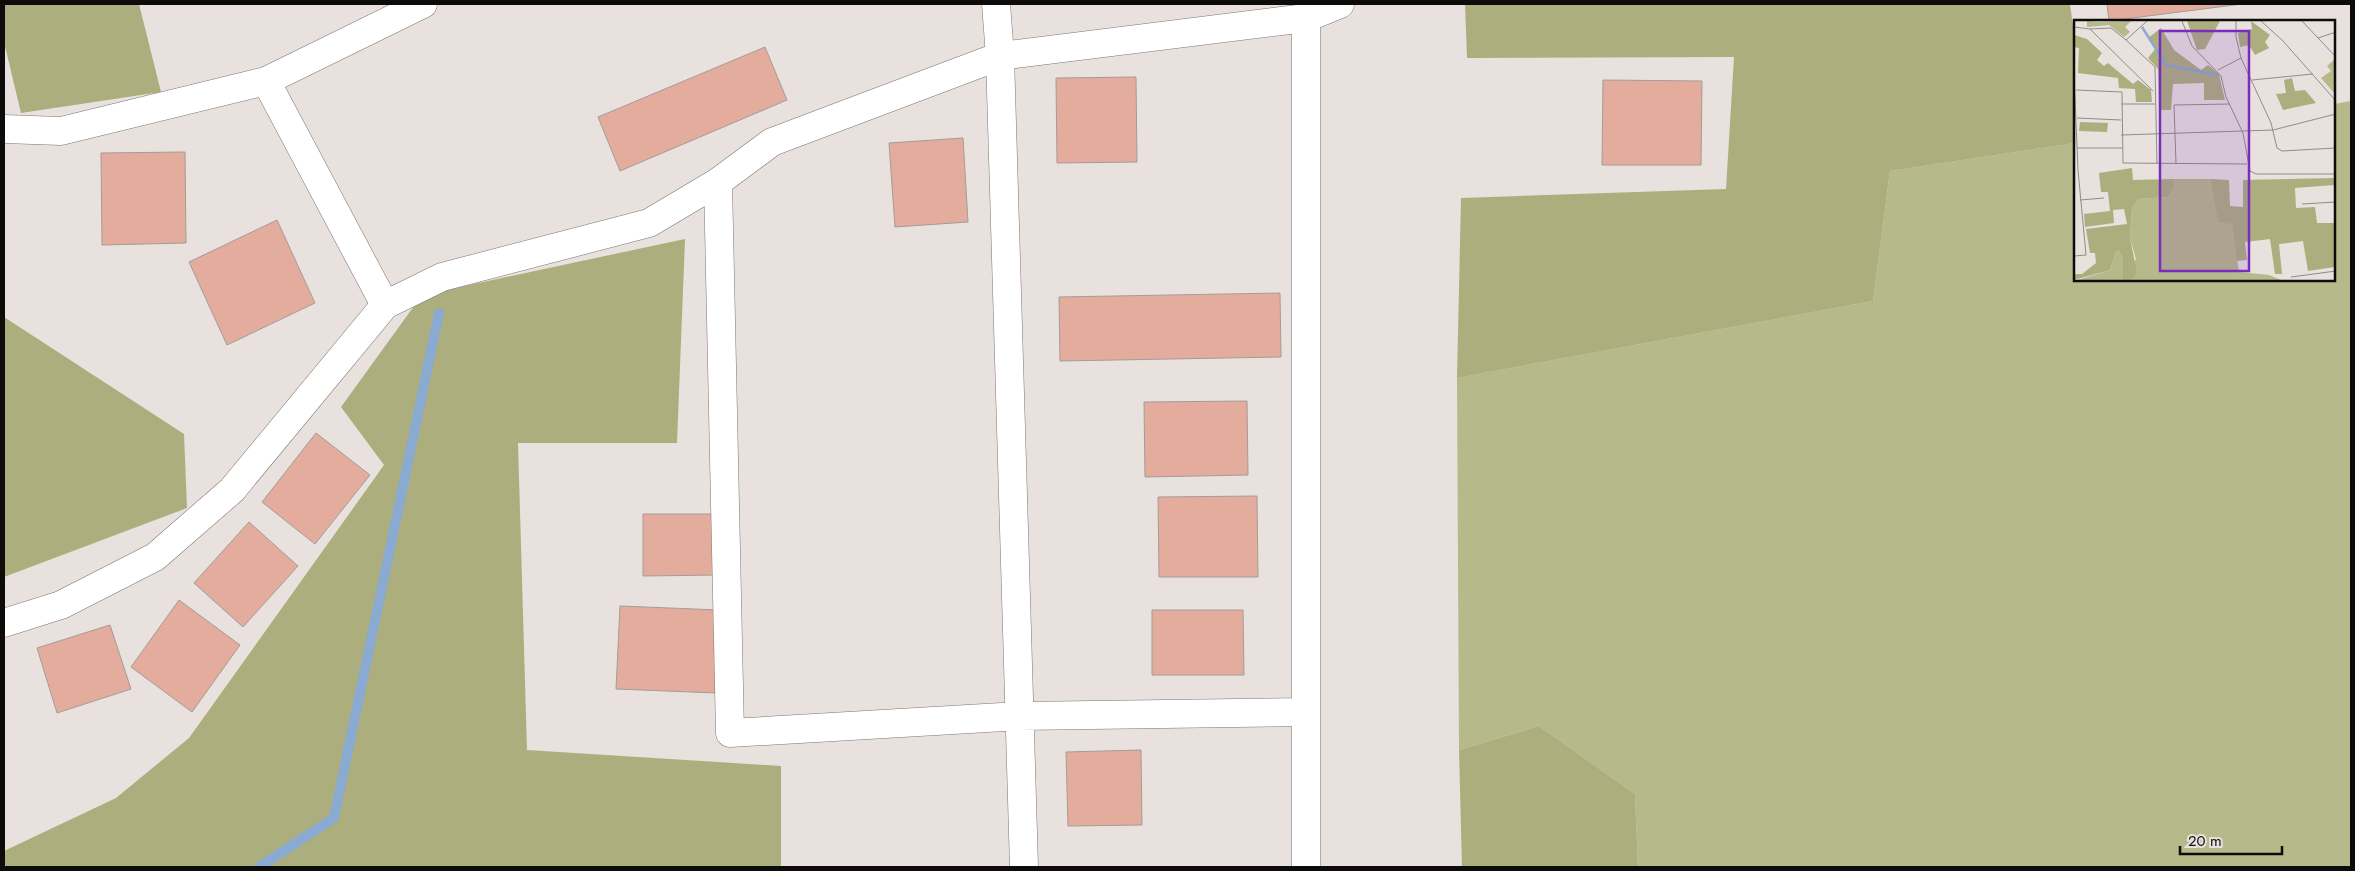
<svg xmlns="http://www.w3.org/2000/svg" width="2355" height="871" viewBox="0 0 2355 871" font-family="Jost,sans-serif">
  <style>
    .green { fill: #b6b98a }
    .forest { fill: #acaf7d }
    .lines { fill: none; stroke-linecap: round; stroke-linejoin: round }
    .stream { stroke: #8aaad2; stroke-width: 10 }
    .building { fill: #e3ac9c; stroke: #a39c9a }
    .street-casing { stroke: #7c7673; stroke-width: 29 }
    .secondary-casing { stroke: #7c7673; stroke-width: 29 }
    .street { stroke: #fff; stroke-width: 28 }
    .secondary { stroke: #fff; stroke-width: 28 }
    .inset-river { fill: none; stroke: #8aaad2; stroke-width: 2.5 }
    .inset-road { fill: none; stroke: #918c89; stroke-width: 1 }
    .view { fill: #7b2cbf; fill-opacity: 0.15; stroke: #7b2cbf; stroke-width: 2.5 }
    .inset-edge { fill: none; stroke: #0e0c0b; stroke-width: 2.5 }
  </style>
  <rect width="100%" height="100%" fill="#e8e1dd"/>
  <!-- green -->
  <path class="green" d="M2351,101V867H1638L1635,794L1539,726L1459,750L1457,378L1873,301L1890,171L2075,143V280H2334V104Z"/>
  <!-- forest -->
  <path class="forest" d="M4,4H139L161,92L21,113L4,42Z
    M1465,4H2070L2075,42V143L1890,171L1873,301L1457,378L1461,198L1726,189L1734,57L1467,58Z
    M685,239L677,443H518L527,750L781,766V867H4V851L116,798L189,738L384,465L341,407L422,295Z
    M4,317L184,434L187,508L4,577Z
    M1539,726L1635,794L1638,867H1462L1459,750Z"/>
  <g class="lines">
    <!-- stream -->
    <path class="stream" d="M259,867L334,818L439,313"/>
  </g>
  <!-- building -->
  <path class="building" d="M2107,4H2242L2109,21Z
    M765,47L787,100L620,171L598,117Z
    M1136,77L1137,162L1057,163L1056,78Z
    M1603,80L1702,81L1701,165H1602Z
    M963,138L968,222L895,227L889,143Z
    M185,152L186,243L102,245L101,153Z
    M277,220L315,303L227,345L189,262Z
    M1280,293L1281,357L1060,361L1059,297Z
    M1247,401L1248,475L1145,477L1144,402Z
    M316,433L370,475L315,544L262,502Z
    M1257,496L1258,577H1159L1158,497Z
    M643,514H719V575L643,576Z
    M249,522L298,566L243,627L194,583Z
    M179,600L240,645L192,712L131,667Z
    M620,606L719,610L716,693L616,689Z
    M1152,610H1243L1244,675H1152Z
    M110,625L131,689L57,713L37,648Z
    M1141,750L1142,825L1068,826L1066,752Z"/>
  <g class="lines">
    <!-- street casing -->
    <g class="street-casing">
      <path id="street" d="M996,4L1000,56L1024,867
        M266,81L385,305
        M4,129L61,131L266,81L423,4
        M718,182L730,733L1020,716L1305,712
        M1306,867V18"/>
    </g>
    <!-- secondary casing -->
    <g class="secondary-casing">
      <path id="secondary" d="M4,623L61,605L155,557L232,490L385,305L442,277L649,223L718,182L772,142L1000,56L1306,18L1340,4"/>
    </g>
    <!-- street -->
    <use href="#street" class="street"/>
    <!-- secondary -->
    <use href="#secondary" class="secondary"/>
  </g>
  <!-- overview -->
  <g transform="translate(2074 20)">
    <rect width="261" height="261" fill="#e8e1dd"/>
    <path d="M13,1L24,2L57,1L51,7L56,12L50,17L35,5L13,7ZM261,39L262,40L261,74L247,58L257,51L253,46ZM99,159H136L144,201L158,203L165,252L195,255L207,260H4L36,250L42,232L46,231L49,236V259L62,239L56,218L58,189L64,179L94,177L101,167Z" fill="#b6b98a"/>
    <path d="M113,1H146L131,29L123,30ZM177,1L196,15L191,22L195,28L181,35L175,25L166,27L164,13L178,9ZM87,8L100,30L127,50L134,45L145,54L151,80H130V63L99,64L97,90H85L84,49L74,38L82,28L74,18ZM0,15L13,19L28,33L23,40L30,46L34,43L59,64L64,60L77,70L78,82H62L61,69L45,68L44,58L4,53L5,28L0,27ZM218,58L221,71L231,70L242,83L209,90L202,74L212,73L210,60ZM6,102L34,103L33,112L5,111ZM58,148L59,160L99,159L101,167L94,177L64,179L58,189L56,218L63,253L57,260L49,259V237L45,231L42,232L36,250L0,260V254H8L22,243L21,233H16L12,209L53,204L50,189L39,190L40,203L11,207L10,194L36,191L34,172H27L25,153ZM262,158L261,165L221,168L222,188L241,187L243,203H261V247L234,251L229,221L205,224L208,254H201L196,219L171,222L173,240L163,241L158,204L144,202L136,159L155,160L156,186L169,187V160Z" fill="#acaf7d"/>
    <path class="inset-river" d="M68,7L92,45L143,55"/>
    <path class="inset-road" d="M73,1L52,20L81,47L83,144M108,1L118,26L147,56L152,77L169,113L176,151L182,154H262M162,1V17L167,38L197,103L203,128L208,131L262,128M187,1L209,21L262,81M228,1L262,37M0,7L16,9L79,71M16,9L37,8L52,20M244,18L262,12M144,50L167,38M0,55L4,150L12,235L0,236M178,60L239,54M2,70L48,72L49,143L173,144M47,84H81M3,98L47,100M47,115L199,110L262,94M3,128H48M102,144L100,85L156,84M6,180L30,178M228,184L262,182M217,257L262,251"/>
    <path class="view" d="M86,11H175V251H86Z"/>
    <rect width="261" height="261" class="inset-edge"/>
  </g>
  <!-- border -->
  <rect width="2355" height="871" fill="none" stroke="#0e0c0b" stroke-width="10"/>
  <!-- scale -->
  <path d="M2180 846v8h102v-8" fill="none" stroke="#0e0c0b" stroke-width="2.5"/>
  <text x="2188" y="846" font-size="15" fill="#0e0c0b" stroke="#e8e1dd" stroke-width="4" paint-order="stroke">20 m</text>
</svg>
